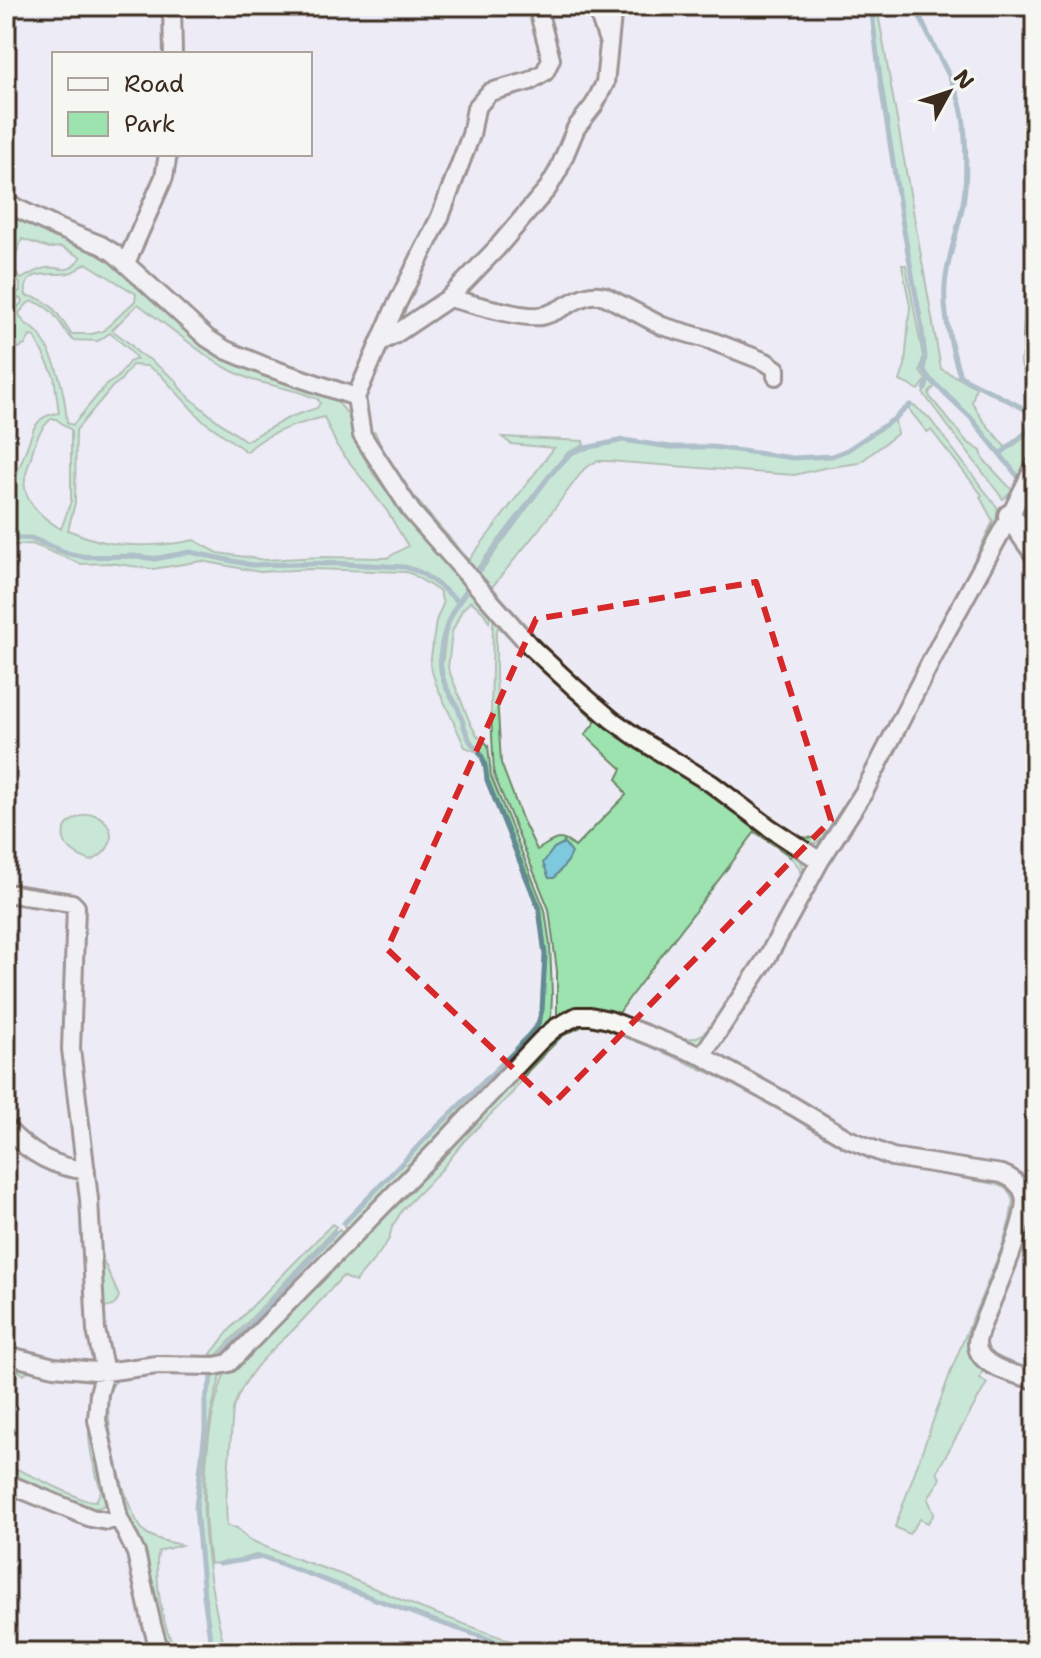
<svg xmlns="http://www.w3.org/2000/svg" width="1041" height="1658" viewBox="0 0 1041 1658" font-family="'Shantell Sans',sans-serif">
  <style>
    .green { fill: #9de3b0; stroke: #6c8667; stroke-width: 2; fill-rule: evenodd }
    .water { fill: #7fc9df; stroke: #648992; stroke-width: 2 }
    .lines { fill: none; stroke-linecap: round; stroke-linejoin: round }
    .stream { stroke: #648992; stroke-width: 5 }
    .street-casing { stroke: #3b2a1e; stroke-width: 22 }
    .secondary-casing { stroke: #3b2a1e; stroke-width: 28 }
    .street { stroke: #f6f6f2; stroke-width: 16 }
    .secondary { stroke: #f6f6f2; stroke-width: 22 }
    .marked { fill: none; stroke: #d62828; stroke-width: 6; stroke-dasharray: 16 10; stroke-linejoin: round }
  </style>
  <rect width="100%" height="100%" fill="#ecebf5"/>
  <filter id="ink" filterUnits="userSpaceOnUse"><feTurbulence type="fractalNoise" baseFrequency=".0125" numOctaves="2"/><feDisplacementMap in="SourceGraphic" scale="16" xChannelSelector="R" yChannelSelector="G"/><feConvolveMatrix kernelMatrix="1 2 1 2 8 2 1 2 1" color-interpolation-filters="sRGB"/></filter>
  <g filter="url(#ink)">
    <!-- green -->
    <path class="green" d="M872,6L877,7L941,369L976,387L972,402L982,419L1006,448L1000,452L972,417L928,376L925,369L926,356L922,323L903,220L881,79Z
      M6,214L99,251L190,330L336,400L347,413L361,452L374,475L435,550L491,612L489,622L484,613L471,601L462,610L452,632L448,668L471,725L477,735L488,745L491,776L545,910L550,945L552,994L551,1017L546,1031L350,1233L344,1227L345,1223L430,1136L516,1052L539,1024L543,1010L546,954L541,908L488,780L484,759L472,743L458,706L445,683L442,666L446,633L450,620L467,591L465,590L458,600L442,586L420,571L405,566L333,562L252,564L190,551L155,557L133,555H84L68,552L31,537H12L6,539V493H10L34,428C41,417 46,415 59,413L54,376L35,337L30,336L25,345L19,348L6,343V321L23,301L19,298L12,300L6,304V298L20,291V283L6,270C6,259 15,253 15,239L6,234ZM22,239L49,248L61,247L81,257C66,277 66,266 46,268C38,269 29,275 21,279L10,267ZM86,263L136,294L135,301L103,331L92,334H71C58,314 51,298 26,296C22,266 52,277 69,273C76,271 81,267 86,263ZM33,301C57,309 58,324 73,340L98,341L110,333L128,348L137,359L129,362L117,378L106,385L73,425L67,423C65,392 57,361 40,335C33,325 23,327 19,313L28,303ZM138,304L211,359L232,371L252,380L299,392L318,399L320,403L317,408L290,417L246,441C222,425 199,408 179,387L177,381L149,359L138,353L130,344L112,330ZM132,365L147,366L160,374L201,419L247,452C263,433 301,423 324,417L337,446L387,511L408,546L387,558L320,557L265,560L218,553L194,540C170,546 129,547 105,542C92,540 80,535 68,530L75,503L76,430L112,387L120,381ZM51,419H56L71,430V501L61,529C46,520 28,507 25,488C23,479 28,466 31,457C34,443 39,429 51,419Z
      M1035,231L1028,357L1029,368L1035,383V454L1029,468L1020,479L1002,454C1010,447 1020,443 1027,434C1041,414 1025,381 1020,360L1025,350Z
      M902,265H906L923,357L920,371L926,380L919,390L900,381L905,365L910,306Z
      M929,380L935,386L929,393L930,397L967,442L981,451L983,459L1012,490L1003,499L923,393Z
      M911,405L916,407L929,418L997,507C1003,519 992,536 987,548L864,786L828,837L816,843H804L648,740L558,667L477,577L551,475L572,454L582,450L623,441L670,448H713L793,459L832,457L848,451L895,420L897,434L859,463L824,468L794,475L608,461H597L584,469L536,533L492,587L560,664L585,687L631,723L730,786L757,810L800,837L814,838L830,830L844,814L899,703L967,576L993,521L980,497L982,495L931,430L927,432L908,408Z
      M375,432C391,477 438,524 469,560L554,448L511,444L502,437L583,441L584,445L567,453L550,473L474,572L419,510L373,439L372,433Z
      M13,539L30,540L67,555L84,558L133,557L155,560L190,553L252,566L333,565L405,568L419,573L441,588L457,602C442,623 434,661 444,686C448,695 455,704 459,713C464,728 468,741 478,752L465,747L436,684L430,665L436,621L443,604L440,592L412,574L406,572L311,569L260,572L202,561L153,569L110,563L81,564L32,544L6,546V541Z
      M496,616L555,676L624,736L728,803L745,818L797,856L804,868L805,878L804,885L799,897L725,1019C718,1029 710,1040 697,1043C689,1046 681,1043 672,1040C630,1029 596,993 554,1025L557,1015V971L549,909L494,775L491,714L493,621ZM498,626L539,667L596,721L585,735L622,769L617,779L626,795L575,847C558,832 553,841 537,850L523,821L501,763L496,678V635ZM755,832C766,840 798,858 800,871C802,880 798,893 794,901C786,915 775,928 766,941C751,965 721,1031 694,1038C681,1042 633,1020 619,1013L630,997ZM564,843L571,853L568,861L554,878H549L544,863L554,848Z
      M92,814C111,819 118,840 102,854C99,857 95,859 91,861C82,857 69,852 65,842C58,824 78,815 92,814Z
      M585,1019L700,1061L857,1146L1001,1177L1022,1200L984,1315L985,1364L980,1378L987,1383L937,1471L940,1479L928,1499L934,1514L928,1523L920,1519L909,1534L895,1527L952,1368L1001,1250L1010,1220L1013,1201L1010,1193L1005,1188L995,1184L888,1165L869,1159L717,1076L611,1029L600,1026H583L562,1036L529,1070L512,1093L465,1140L442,1169L403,1209L392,1227L389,1239L378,1255L355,1282L343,1276C326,1294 310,1313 292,1331C266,1355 245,1374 233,1409L226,1501L227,1526L237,1528L248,1539L277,1552L340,1574L423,1609L541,1652H531L424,1616L264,1556L256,1555L231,1562L210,1564C201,1506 203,1420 228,1367L243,1361L286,1313L547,1040Z
      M332,1224L336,1227L217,1355H210L233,1326Z
      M339,1230L347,1236L240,1351L225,1354Z
      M99,1251L119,1296C115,1307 112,1308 101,1307Z
      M6,1362L99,1375L110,1501C105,1506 100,1509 92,1508C67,1504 30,1484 6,1473V1464L84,1500L96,1501L101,1491C95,1470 88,1448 89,1426C90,1410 92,1395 92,1379L28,1370L24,1375Z
      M224,1366C192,1457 201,1560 226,1652H213L205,1596L197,1508L206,1430V1400L217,1367Z
      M142,1368C131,1373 116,1377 111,1388C100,1412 125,1514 145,1532C154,1540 170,1542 181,1545L159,1551L157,1559C157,1590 161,1625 177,1652H170L165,1645L159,1629L147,1553L131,1526L124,1511L108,1435L105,1411L106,1387L113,1375Z"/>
    <!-- water -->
    <path class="water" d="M564,843L572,853L568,861L554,878H549L543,863L554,848Z"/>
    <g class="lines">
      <!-- stream -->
      <path class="stream" d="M871,6L880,79L902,220L921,323L925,356L923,369L929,378
        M916,6C929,46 960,82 964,124C966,148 967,173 964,197C960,228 947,255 945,286C943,314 952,350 960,376L1025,409L1032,417L1028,431L1000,454
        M925,389L929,378L971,418L1019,478
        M1028,489L1035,499
        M6,540L12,538H31L68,553L84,557L133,556L155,559L190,552L252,565L333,563L405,567L420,572L441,587L459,602
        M478,571L550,475L571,453L581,449L623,440L670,447H713L793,458L832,456L847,450L894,419L910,405
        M344,1223L429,1135L515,1051L538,1024L542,1010L545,955L539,909L487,780C486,770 485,759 478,750C473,744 475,748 470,741C464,730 462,717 457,706C453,698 448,692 445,684C432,653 448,616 466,591
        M223,1354L335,1232
        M219,1564L263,1557L423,1617L527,1652
        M212,1652L204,1596L196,1508L205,1430V1400L214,1372"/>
      <!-- street casing -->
      <g class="street-casing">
        <path id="street" d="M172,6L173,54
          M537,6L551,59L545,72L530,81L490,92L476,108L471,135L440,217L393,312L356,397L362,435L412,512L531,647L575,688L612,720L642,741L712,784L770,828L820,861
          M596,6L607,38
          M6,203L58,228L101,245L114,253L207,338L226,350L267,367L356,397
          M126,263L164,177L168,154
          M1035,294L1033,343L1035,368
          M449,298C470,303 521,319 541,316C563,313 581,289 605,296L662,326L707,339L766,362L776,369V376
          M379,343L394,335L449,298L496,249L548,188L558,171L576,128L594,105L605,83L613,6
          M6,893L72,903L76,907L71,1049L89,1199L96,1330L105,1372L99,1393L97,1420L119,1518L136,1553L152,1625L160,1652
          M702,1056L768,956L820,861L864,792L942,640L1010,516L1035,465
          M6,1128C27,1151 54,1168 86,1170
          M6,1355L54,1367L105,1372L157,1365L215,1366L229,1363L438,1149L541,1040L555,1028L577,1016H590L609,1020L702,1056L793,1106L848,1139L892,1157L1002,1174C1012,1178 1021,1184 1024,1195C1030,1218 990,1304 980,1330C979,1334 977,1339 977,1343C976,1367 1018,1375 1035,1380
          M6,1483L91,1518L107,1521L119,1518"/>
      </g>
      <!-- secondary casing -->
      <g class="secondary-casing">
        <path id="secondary" d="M1010,516L1035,551"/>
      </g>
      <!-- street -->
      <use href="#street" class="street"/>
      <!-- secondary -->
      <use href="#secondary" class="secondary"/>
    </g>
  </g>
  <!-- marked area -->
  <path d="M0 0H1041V1658H0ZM756,582L831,820L552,1105L387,949L536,619Z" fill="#ecebf5" fill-opacity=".55" fill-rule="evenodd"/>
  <path class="marked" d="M756,582L831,820L552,1105L387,949L536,619Z"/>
  <!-- margin -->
  <rect width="1041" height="1658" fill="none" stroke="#f6f6f2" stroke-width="32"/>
  <rect x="16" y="16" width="1009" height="1626" fill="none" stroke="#3b2a1e" stroke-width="3" filter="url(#ink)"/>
  <!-- legend -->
  <rect x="52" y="52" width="260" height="104" fill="#f6f6f2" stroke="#aba49d" stroke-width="2"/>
  <rect x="68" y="78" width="40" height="12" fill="#f6f6f2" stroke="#aba49d" stroke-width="2"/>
  <text x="124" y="92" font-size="24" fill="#3b2a1e">Road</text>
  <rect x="68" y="112" width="40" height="24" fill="#9de3b0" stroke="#aba49d" stroke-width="2"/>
  <text x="124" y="132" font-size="24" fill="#3b2a1e">Park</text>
  <!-- north arrow -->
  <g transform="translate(949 92) rotate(50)" stroke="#f6f6f2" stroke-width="6" paint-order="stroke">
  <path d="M0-6L14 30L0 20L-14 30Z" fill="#3b2a1e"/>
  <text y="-12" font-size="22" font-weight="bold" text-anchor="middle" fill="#3b2a1e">N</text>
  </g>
</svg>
